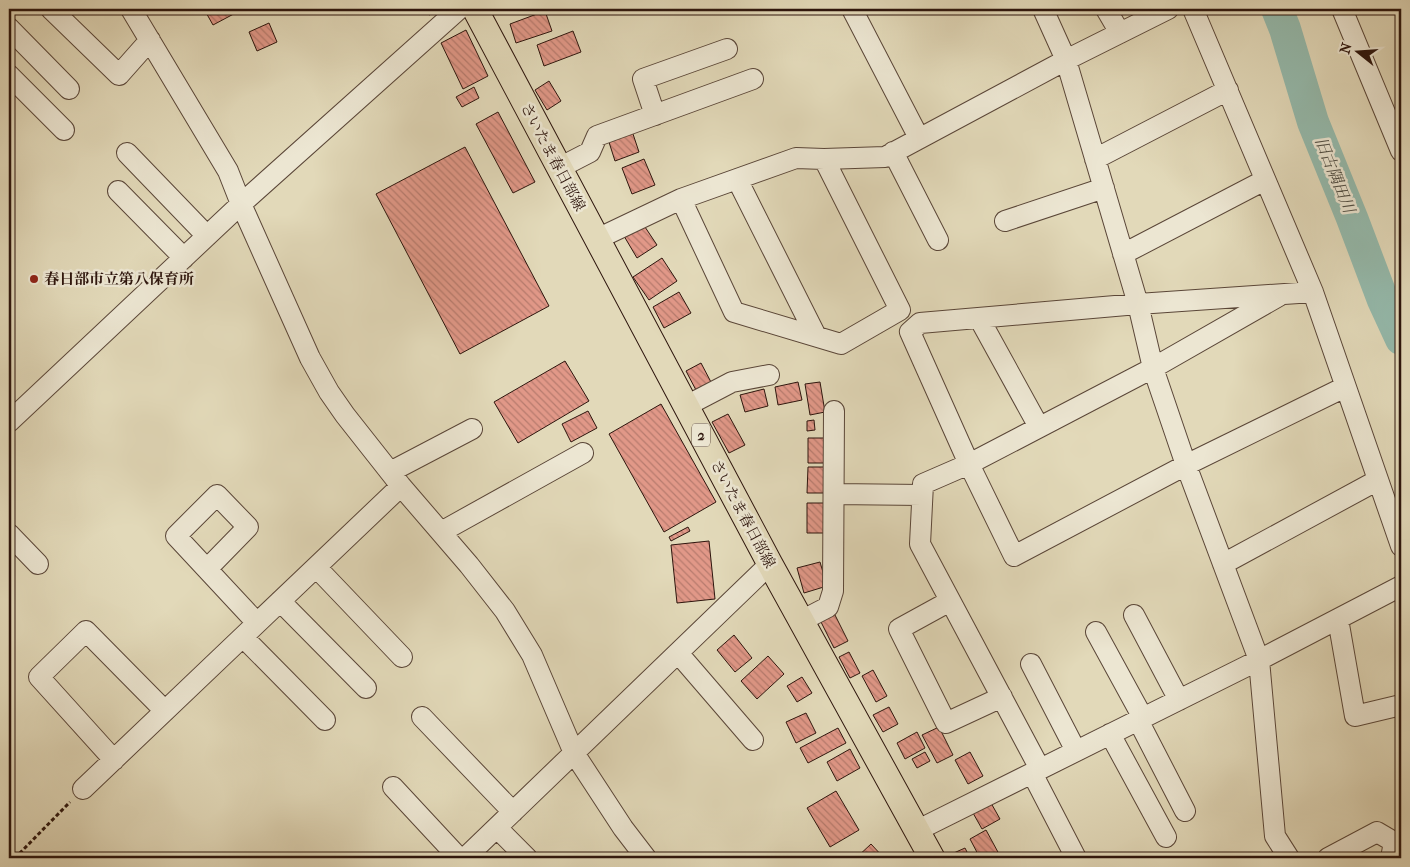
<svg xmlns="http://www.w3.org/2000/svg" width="1410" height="867" viewBox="0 0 1410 867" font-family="'IM FELL French Canon','Noto Serif JP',serif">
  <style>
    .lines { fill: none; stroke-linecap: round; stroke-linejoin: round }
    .river { stroke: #95baac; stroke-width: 32 }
    .building { fill: url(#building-back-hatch); stroke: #2d150d }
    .minor-casing { stroke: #5a4638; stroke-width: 22 }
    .major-casing { stroke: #2d150d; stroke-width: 27 }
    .path { stroke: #2d150d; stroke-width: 3; stroke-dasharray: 4 2.5; stroke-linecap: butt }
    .minor { stroke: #ece6d2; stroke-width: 20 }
    .major { stroke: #e2d9b9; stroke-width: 25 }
    .poi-dot { fill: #8f2418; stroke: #ece6d2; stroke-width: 2 }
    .labels { text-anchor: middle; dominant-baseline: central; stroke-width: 5; stroke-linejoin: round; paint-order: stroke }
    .shield { fill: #ece6d2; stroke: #665448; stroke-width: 1 }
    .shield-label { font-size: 14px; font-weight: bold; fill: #2d150d }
    .street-label { font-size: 15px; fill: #2d150d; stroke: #ece6d2 }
    .poi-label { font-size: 15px; font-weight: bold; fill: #2d150d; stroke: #ece6d2; text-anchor: start }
    .water-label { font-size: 16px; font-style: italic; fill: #514f45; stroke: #ece6d2 }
  </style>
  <defs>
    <pattern id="building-back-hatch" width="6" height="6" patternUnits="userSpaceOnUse" patternTransform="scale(1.25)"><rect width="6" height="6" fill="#e19888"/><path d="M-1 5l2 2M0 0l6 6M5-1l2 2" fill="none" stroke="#b77b6e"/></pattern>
  </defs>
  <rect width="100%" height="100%" fill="#e2d9b9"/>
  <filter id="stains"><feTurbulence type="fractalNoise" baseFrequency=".004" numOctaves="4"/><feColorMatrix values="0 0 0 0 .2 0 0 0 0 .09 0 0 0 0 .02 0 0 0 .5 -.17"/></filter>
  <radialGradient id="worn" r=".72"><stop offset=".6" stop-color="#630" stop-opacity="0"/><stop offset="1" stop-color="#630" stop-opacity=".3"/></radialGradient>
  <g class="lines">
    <!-- river -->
    <path class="river" d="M1277,9L1285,29L1313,122L1352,218L1383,300L1401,339"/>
  </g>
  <!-- building -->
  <path class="building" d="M204,9H243L213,25Z
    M426,9H441L429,15Z
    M545,11L552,31L516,43L510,24Z
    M269,23L277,42L257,51L249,32Z
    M466,30L488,76L463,89L441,43Z
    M573,31L581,52L544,66L537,45Z
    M549,81L561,101L547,110L535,90Z
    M474,87L479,98L462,107L456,97Z
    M498,112L535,182L513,193L476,124Z
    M632,131L639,152L615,161L608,139Z
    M465,147L549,306L460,354L376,194Z
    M644,159L655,185L632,194L622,168Z
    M643,224L657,245L637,258L624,236Z
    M662,258L677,281L649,300L633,277Z
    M679,292L691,313L664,328L653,307Z
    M565,361L589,401L518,443L494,402Z
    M701,363L712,384L697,392L686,371Z
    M798,382L802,400L778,405L775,387Z
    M820,382L825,412L810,415L805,384Z
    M764,389L768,406L745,412L740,395Z
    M661,404L716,502L664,532L609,434Z
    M588,411L597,428L571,442L562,424Z
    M728,414L745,445L729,453L712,422Z
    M814,420L815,430L807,431V421Z
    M808,438H828L827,463H808Z
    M808,467H827V493H807Z
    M807,503H827V533H807Z
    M688,527L690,531L671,541L669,537Z
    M709,541L715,599L677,603L671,545Z
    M820,562L827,586L804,593L797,568Z
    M834,613L848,641L834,648L820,620Z
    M734,635L752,658L735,672L717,650Z
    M849,652L860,673L850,678L839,657Z
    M768,656L784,674L757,699L741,681Z
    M873,670L887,696L876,702L862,676Z
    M802,677L812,693L797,702L787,686Z
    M889,707L898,724L883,732L873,715Z
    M806,713L816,733L796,743L786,722Z
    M939,727L953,755L937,763L922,735Z
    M838,728L846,743L808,763L800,748Z
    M917,732L925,748L905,759L897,743Z
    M850,749L860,768L837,781L827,762Z
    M925,752L930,761L917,768L912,759Z
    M970,752L983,776L968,784L955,760Z
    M836,791L859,830L830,847L807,808Z
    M991,803L1000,819L982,829L973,813Z
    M986,830L999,854L991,858H980L970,839Z
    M871,844L884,858H856Z
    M965,848L970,858H948L947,856Z"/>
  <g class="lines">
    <!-- minor casing -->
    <g class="minor-casing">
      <path id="minor" d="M51,9L119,75L150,40
        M131,9L228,171L241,204L310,358L329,392L345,415L401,486L469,565L505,611L532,655L574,753L623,828L646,858
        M852,9L919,138
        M1043,9L1066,60L1138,304L1153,368L1186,465L1259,660L1275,836L1289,858
        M1106,9L1120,33
        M1193,9L1313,292L1401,546
        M1342,9L1401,151
        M9,28L69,89
        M9,75L64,130
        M655,115L643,79L727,49
        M893,152L938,240
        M127,153L207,236
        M1095,159L1228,90
        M559,168L590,152L597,136L753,79
        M737,179L816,336
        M118,191L184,258
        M681,199L734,312L841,344L900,310L824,159
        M1005,221L1104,188
        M597,239L681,199L796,158L824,159L885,157L1066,60L1168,9
        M1123,254L1265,180
        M1313,292L1138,304L920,323L910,332L969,464L1014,556L1186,465L1345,387
        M979,318L1039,427
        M686,406L732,382L769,375
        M9,422L241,204L459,9
        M390,472L472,429
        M834,494L922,495
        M441,532L583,453
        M9,534L38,564
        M1223,564L1378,480
        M316,567L402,657
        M207,569L248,527L217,495L176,536L257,623
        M280,601L366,688
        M950,601L899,629L946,723L1002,697
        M1134,615L1179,700
        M1338,619L1355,716L1401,705
        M801,621L828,607L833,591L834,411
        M1096,632L1143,718
        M243,637L325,720
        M678,653L753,740
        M1031,664L1076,751
        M422,717L513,812
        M1138,720L1185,811
        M1110,734L1166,837
        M114,760L39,677L86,631L165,711
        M1040,769L920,544L923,484L969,464L1153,368L1279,296
        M1032,773L1076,858
        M393,787L459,858
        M83,789L401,486
        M497,828L527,858
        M916,831L1259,660L1401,586
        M465,858L770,564
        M1328,858L1377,832L1394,842L1391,858"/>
    </g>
    <!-- major casing -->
    <g class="major-casing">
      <path id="major" d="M475,9L770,564L932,858"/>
    </g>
    <!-- path -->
    <path class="path" d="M15,858L70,802"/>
    <!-- minor -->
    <use href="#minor" class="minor"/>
    <!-- major -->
    <use href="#major" class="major"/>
  </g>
  <!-- markers -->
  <circle class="poi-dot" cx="34" cy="279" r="5"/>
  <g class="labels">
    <!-- shield labels -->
    <rect class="shield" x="692" y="423.5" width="18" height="23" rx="4"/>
    <g class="shield-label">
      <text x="701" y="435">2</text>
    </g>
    <!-- street labels -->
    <g class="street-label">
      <text transform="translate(553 157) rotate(62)">さいたま春日部線</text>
      <text transform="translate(743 514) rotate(62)">さいたま春日部線</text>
    </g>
    <!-- poi labels -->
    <g class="poi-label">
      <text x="44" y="279">春日部市立第八保育所</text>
    </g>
    <!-- water labels -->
    <g class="water-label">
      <text transform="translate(1335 175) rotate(68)">旧古隅田川</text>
    </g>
  </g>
  <!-- margin -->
  <rect width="1410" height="867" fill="none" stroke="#e2d9b9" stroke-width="30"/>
  <rect x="10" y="10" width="1390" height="847" fill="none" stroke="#2d150d" stroke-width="2.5"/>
  <rect x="15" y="15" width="1380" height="837" fill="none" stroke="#2d150d"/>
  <!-- north arrow -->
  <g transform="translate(1358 52) rotate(287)" stroke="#ece6d2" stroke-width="4" paint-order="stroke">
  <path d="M0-4L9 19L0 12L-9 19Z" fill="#2d150d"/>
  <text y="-8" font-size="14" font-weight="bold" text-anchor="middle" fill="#2d150d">N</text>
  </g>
  <rect width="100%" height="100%" filter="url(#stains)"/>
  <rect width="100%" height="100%" fill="url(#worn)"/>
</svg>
